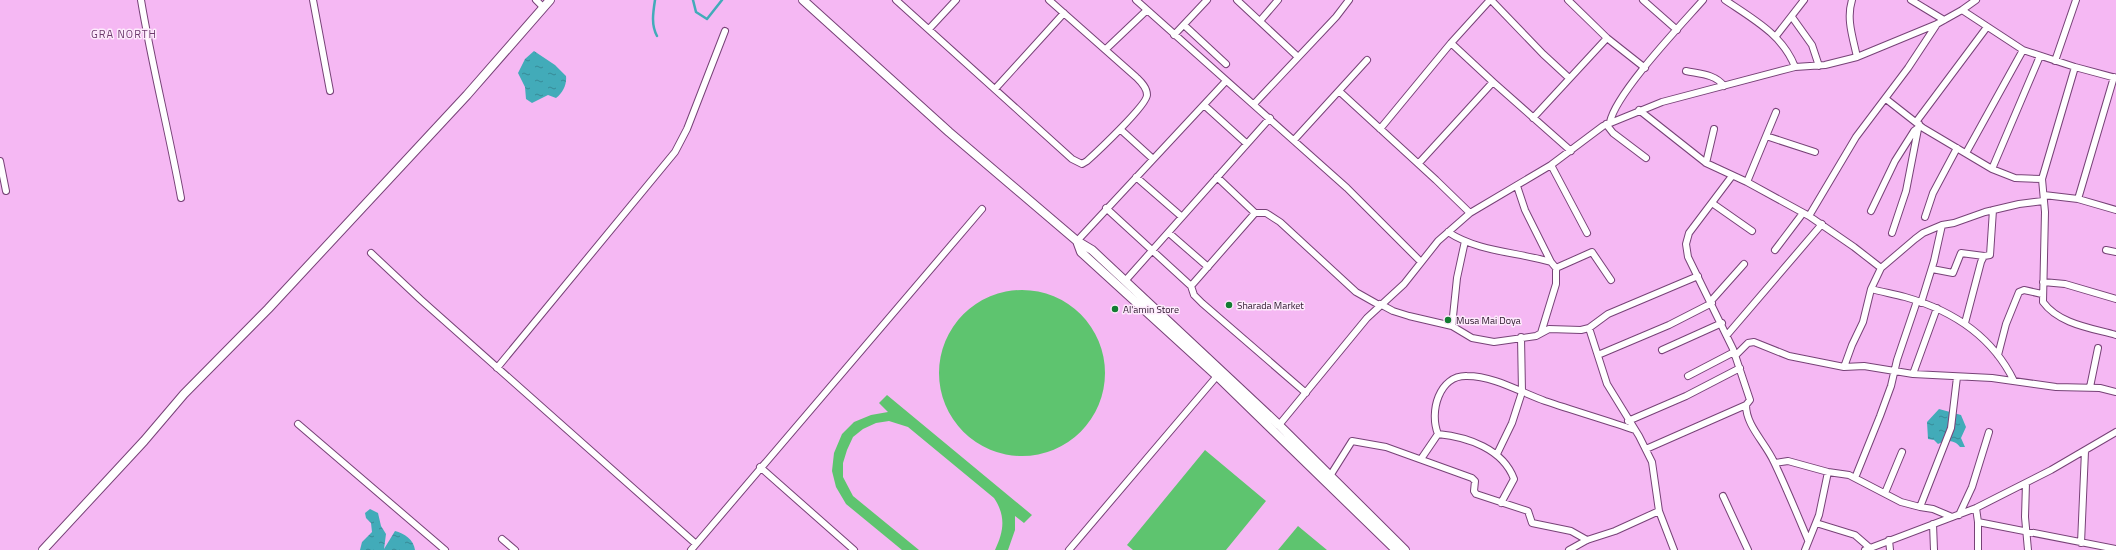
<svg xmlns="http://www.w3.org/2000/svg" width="2116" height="550" viewBox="0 0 2116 550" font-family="'Titillium Web',sans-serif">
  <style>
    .park { fill: #5ec46f }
    .water { fill: url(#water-ripples) }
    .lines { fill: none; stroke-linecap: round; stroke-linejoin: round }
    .stream { stroke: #42abb9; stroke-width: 2.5 }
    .minor-casing { stroke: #774277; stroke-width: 8 }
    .tertiary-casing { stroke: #774277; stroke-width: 10 }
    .minor { stroke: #fff; stroke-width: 6 }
    .tertiary { stroke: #fff; stroke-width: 8 }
    .poi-dot { fill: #127c31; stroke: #fdeafc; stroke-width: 1.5 }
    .labels { text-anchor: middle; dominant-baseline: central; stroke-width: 3; stroke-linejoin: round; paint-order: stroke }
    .poi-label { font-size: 10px; fill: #2a142a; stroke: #fdeafc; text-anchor: start }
    .neighbourhood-label { font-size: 11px; letter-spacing: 1px; fill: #6d396d; stroke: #fdeafc }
  </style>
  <defs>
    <pattern id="water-ripples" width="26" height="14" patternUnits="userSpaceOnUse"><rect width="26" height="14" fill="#42abb9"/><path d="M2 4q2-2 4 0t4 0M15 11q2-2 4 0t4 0" fill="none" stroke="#378a97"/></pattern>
  </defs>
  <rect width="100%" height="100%" fill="#f5b8f3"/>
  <!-- park -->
  <path class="park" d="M939 373a83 83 0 1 1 166 0a83 83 0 1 1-166 0Z
    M887,395L1032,515L1024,523L1015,516V530L1008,550H995C1004,531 1006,516 994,498L908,427L889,421L876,423L863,429L853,437L847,450L843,463V477L853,496L919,550H902L846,504L836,487L832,471L834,453L842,434L854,422L871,415L888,412L879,403Z
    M1205,450L1266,501L1226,550H1133L1127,545Z
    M1298,526L1327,550H1278Z"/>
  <!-- water -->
  <path class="water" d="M534,51L555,65L566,76C567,84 563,93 556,98L548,95L532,103L526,99L525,87L518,73L525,59Z
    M1939,409L1961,415L1966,427L1961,438L1965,447H1960C1954,439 1946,441 1938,444L1934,440L1928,439L1927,422Z
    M370,509L378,513L381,526L386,534L384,549L395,531C404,533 414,540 415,550H360L362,542L372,532L371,523L366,518L365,513Z"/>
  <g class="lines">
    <!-- stream -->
    <path class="stream" d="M655,0C653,13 651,25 657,36
      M693,0L696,12L707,19L722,0"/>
    <!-- minor casing -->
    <g class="minor-casing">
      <path id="minor" d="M141,0C152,66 169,132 181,198
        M313,0L330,91
        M536,0L543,7
        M896,0L1072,159L1082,164L1087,161C1097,152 1147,105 1147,95C1147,87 1140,81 1136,77L1049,0
        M1136,0L1347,188L1420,261
        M1237,0L1298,57
        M1491,0L1543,54L1569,78
        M1568,0L1607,38L1645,68
        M1643,0L1677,30
        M1725,0C1753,19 1783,35 1795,67
        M1852,0C1846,19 1853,38 1857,57
        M1911,0L1944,20
        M1962,10L2023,50L2075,67L2116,78
        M1792,17L1812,45L1819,66
        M1260,21L1278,0
        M1184,25L1226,64
        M929,29L956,0
        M1174,35L1207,0
        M1776,36L1804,0
        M1451,43L1493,82L1571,151
        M1106,49L1147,10
        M2055,61L2076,0
        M2075,67L2042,179L2045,212L2043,302C2059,324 2091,328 2116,335
        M1686,71C1700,74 1715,74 1724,86
        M995,89L1064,13
        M1339,91L1436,180L1470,213
        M1886,99L1923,128L1992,169L2015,178L2042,179
        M1254,104L1336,17L1349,0
        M1204,105L1246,143
        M1639,110L1706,163L1747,182L1809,216L1854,247L1881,268
        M1533,118L1607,38
        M1610,122C1616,93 1681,25 1703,0
        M1916,122L1987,27
        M1606,124L1613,133L1646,158
        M1120,129L1153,159
        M1380,129L1451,43L1490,0
        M1766,136L1815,152
        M1294,140L1367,60
        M1966,153L2023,50
        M0,161L6,191
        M1419,163L1493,82
        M1706,163L1714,129
        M1551,165L1587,233
        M1992,169L2040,56
        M1136,177L1182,217
        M1217,177L1255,213
        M1747,182L1776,112
        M1517,186L1525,210L1551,262
        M2044,195L2078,199L2116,210
        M2078,199L2114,77
        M1712,203L1752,231
        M1106,208L1191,286L1194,295L1202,303L1306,393
        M1871,211L1895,161L1914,131L1918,128
        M1809,216L1856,137L1908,68L1937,24
        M1925,217L1933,193L1957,148
        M1448,232C1478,252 1518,252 1551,262L1556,268L1592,252L1611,280
        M1169,233L1208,267
        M1892,233L1906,191L1919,124
        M1077,241L1226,81
        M1775,250L1803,213
        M2106,250L2116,252
        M371,253L420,299L696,544
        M1932,269L1953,273L1961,253L1984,256
        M1125,281L1270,118
        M2043,282L2065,284L2116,299
        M1191,286L1255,213H1266L1280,222L1356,292L1379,305
        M1871,289C1882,292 1894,294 1905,297C1951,310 1992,336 2014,381
        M1711,301L1744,264
        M1921,303L1934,261L1942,225
        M1380,304L1393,311L1409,316L1452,326L1472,338L1494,342L1536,336L1549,329L1581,330L1589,328L1608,314L1698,276
        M1965,323L1981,262L1984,256L1990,255L1993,210
        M1452,326L1457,278L1465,241
        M1589,328L1607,384L1639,436L1652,462L1659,511L1674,550
        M1541,333L1556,284V268
        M1727,335L1822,224
        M1662,350L1722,323
        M1598,355L1669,325L1712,303
        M1998,355L2006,324L2019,292L2024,290L2042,294
        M1735,356L1748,343L1754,342L1789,356L1844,367L1864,366L1913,374L1992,378L2056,387L2100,388L2116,392
        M1844,367L1852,345L1863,322L1871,289L1881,268L1915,239L1923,233L1942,225L1954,223L1985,212L2019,204L2043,201
        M497,368L675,152L687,129L725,31
        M1913,374L1937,308
        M1688,376L1734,352
        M2090,387L2098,348
        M1746,405C1746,426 1765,442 1774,462C1786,487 1797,514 1808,540
        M1628,421L1686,396L1740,368
        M298,424L445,550
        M1279,425L1367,318L1404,284L1438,241L1470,213L1551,165L1603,126L1662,102L1795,67L1825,65L1857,57L1937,24L1962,10L1976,0
        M1438,434C1429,412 1439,375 1467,376C1494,376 1520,392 1545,401C1575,411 1605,420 1635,430
        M1646,449L1746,405L1750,400L1733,349L1688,257L1686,244L1689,233L1732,176
        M1497,454L1512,423L1522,392L1521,337
        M1421,459L1438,434C1468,437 1503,449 1514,479L1501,503
        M1775,463L1788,461L1828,472L1849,475L1901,502L1920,507L1933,509L1952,517
        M760,467L854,550
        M1330,476L1352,441L1386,447L1472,478L1475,481L1474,491L1476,494L1528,511L1532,523L1571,531L1587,540
        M1855,478L1880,416L1891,386L1897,360L1917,301
        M2026,483L2025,517L2028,550
        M1885,493L1902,452
        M1723,496L1748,550
        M1920,507L1951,428L1957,377
        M1976,508L1978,522V550
        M1959,515L1972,487L1989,432
        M1978,522L2116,549
        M1816,523L1855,535L1870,548
        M1933,524L1934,550
        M502,539L515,550
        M1889,540L1890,550
        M2081,543L2085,451
        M691,550L982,209
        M1069,550L1217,376
        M1569,550L1587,540L1615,531L1659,511
        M1805,550L1819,515L1828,472
        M1865,550L1976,508L2051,470L2116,432"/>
    </g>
    <!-- tertiary casing -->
    <g class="tertiary-casing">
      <path id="tertiary" d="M803,0L949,132L1077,241L1092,250L1279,425L1405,550
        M1077,241L1081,252L1217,376L1396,550
        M43,550L144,441L184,394L268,309L467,95L550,0"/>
    </g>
    <!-- minor -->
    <use href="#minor" class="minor"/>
    <!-- tertiary -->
    <use href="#tertiary" class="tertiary"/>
  </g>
  <!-- markers -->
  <g class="poi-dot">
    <circle cx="1229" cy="305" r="4"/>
    <circle cx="1115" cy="309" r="4"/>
    <circle cx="1448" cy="320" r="4"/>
  </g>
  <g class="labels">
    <!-- poi labels -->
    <g class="poi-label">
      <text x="1237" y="305">Sharada Market</text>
      <text x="1123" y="309">Al'amin Store</text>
      <text x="1456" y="320">Musa Mai Doya</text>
    </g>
    <!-- neighbourhood labels -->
    <g class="neighbourhood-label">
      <text x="124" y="34">GRA NORTH</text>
    </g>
  </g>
</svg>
